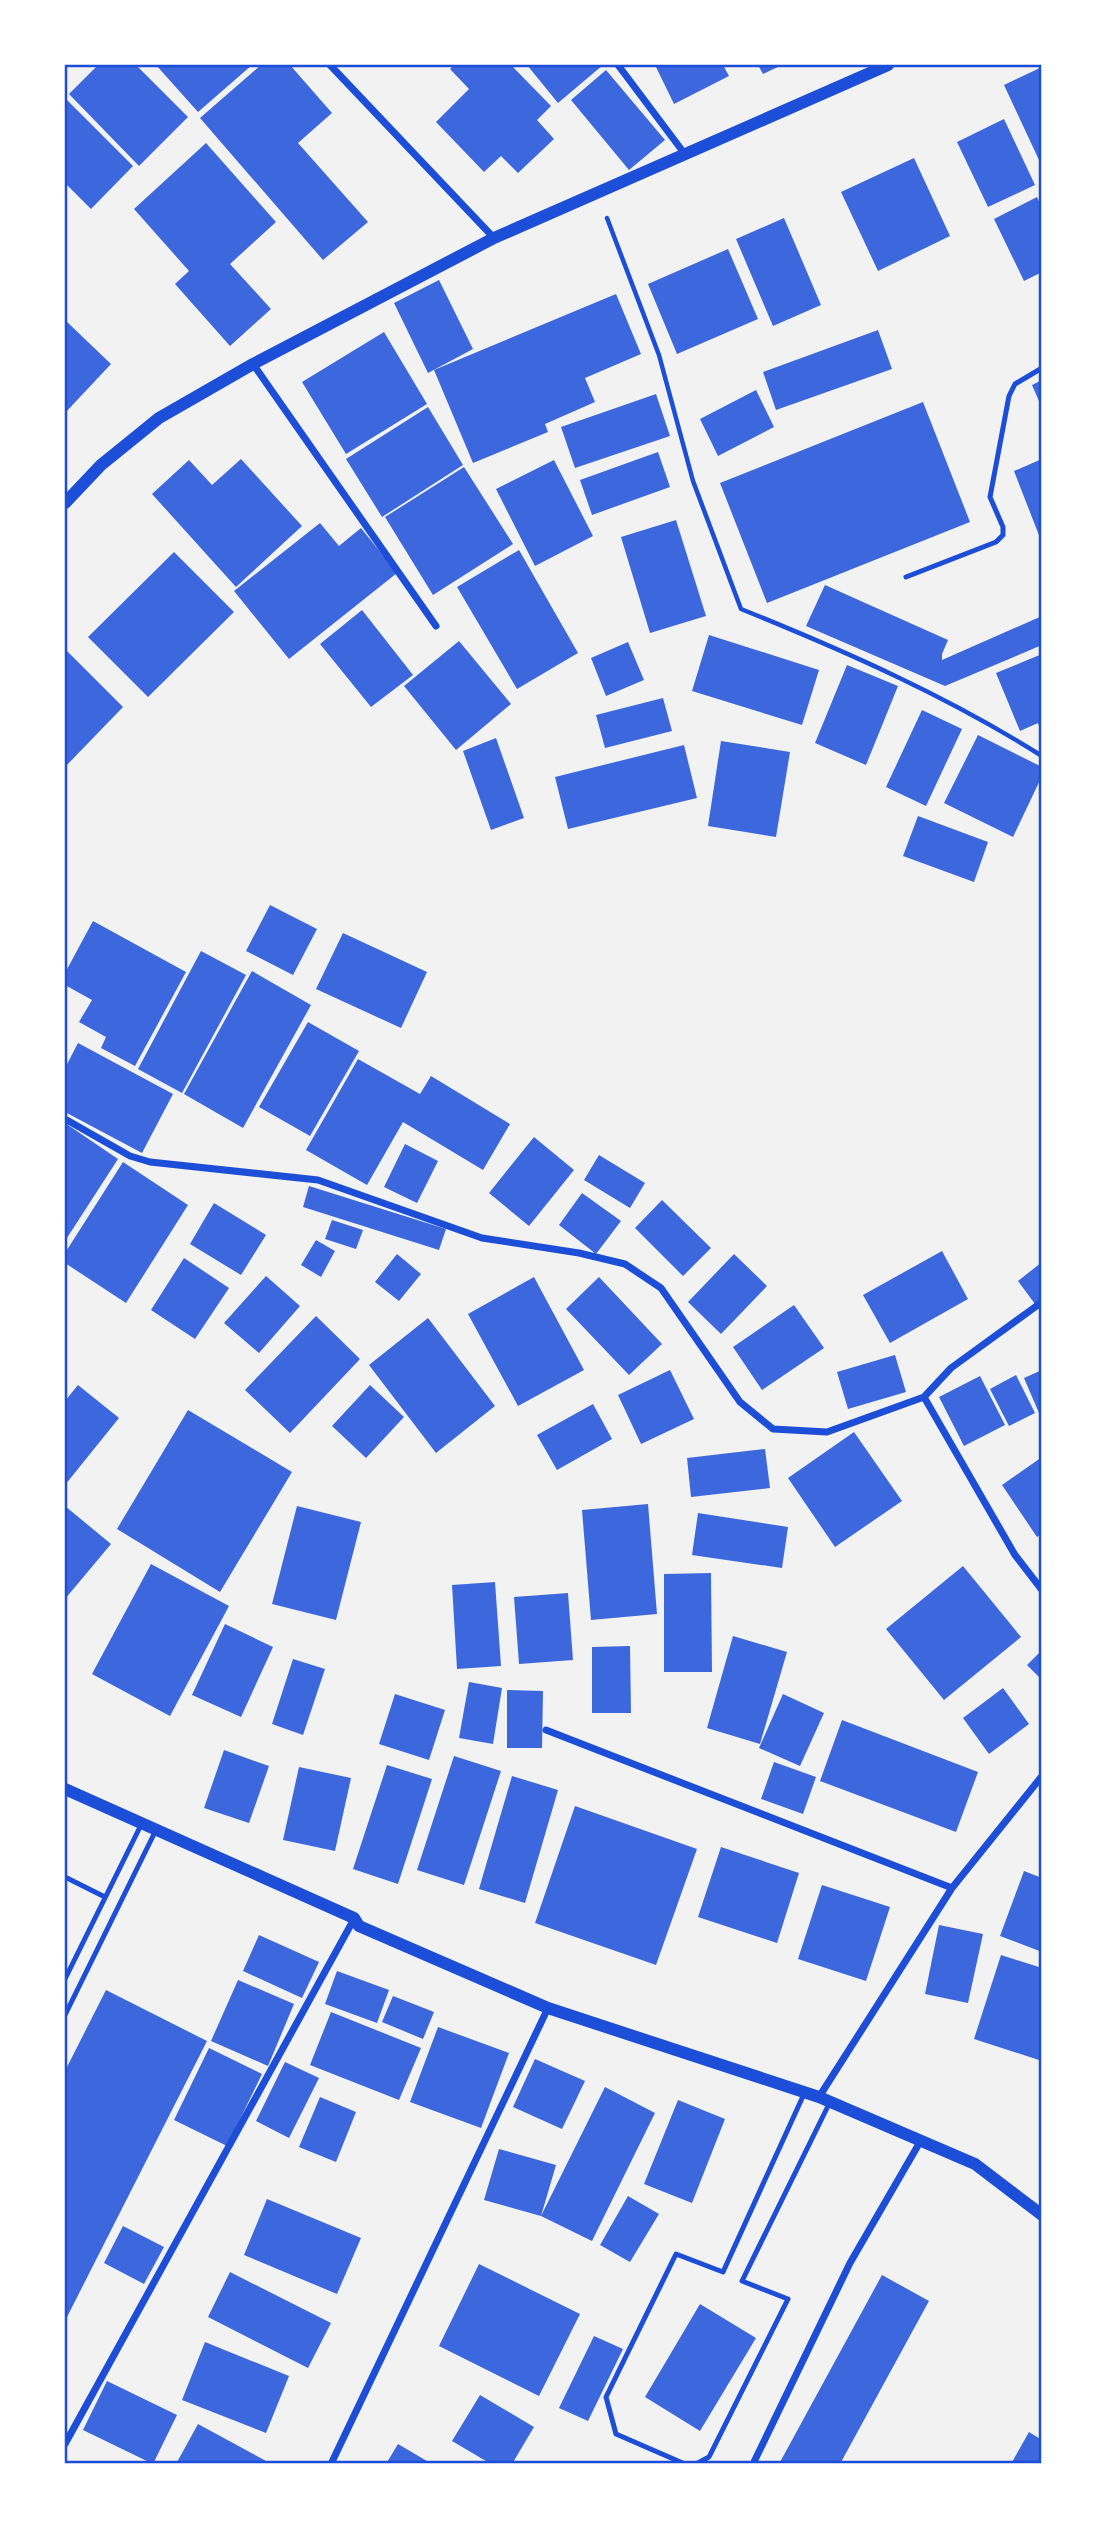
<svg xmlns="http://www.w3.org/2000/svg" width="1107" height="2529" viewBox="0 0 1107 2529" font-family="'Nunito Sans',sans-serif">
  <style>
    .building { fill: #3d67dc }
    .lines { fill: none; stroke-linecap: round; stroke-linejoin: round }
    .path { stroke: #1d4ed8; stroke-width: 4.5 }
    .service { stroke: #1d4ed8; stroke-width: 5 }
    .minor { stroke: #1d4ed8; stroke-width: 7 }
    .tertiary { stroke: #1d4ed8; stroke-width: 12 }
    .neatline { fill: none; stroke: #1d4ed8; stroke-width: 2.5 }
  </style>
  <rect width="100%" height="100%" fill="#f2f2f2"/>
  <!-- building -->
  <path class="building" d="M98,65H136L188,117L139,166L69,94Z
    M156,65H252L198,112Z
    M261,65H290L332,113L298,143L368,222L323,260L200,118Z
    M454,65H511L551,106L537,120L554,139L518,173L501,156L484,172L436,122L469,89L450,69Z
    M527,65H603L558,103Z
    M655,65H723L729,76L674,104Z
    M758,65H782L763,74Z
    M1042,67V158L1039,160L1004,85Z
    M606,70L665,140L629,170L571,100Z
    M66,99L133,166L91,209L65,183Z
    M1004,119L1035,185L988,207L957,142Z
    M206,143L276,222L230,264L271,309L230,346L175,284L189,271L134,209Z
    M914,158L950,236L878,271L841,192Z
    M1037,197L1042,208V272L1024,281L994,219Z
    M784,218L821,305L773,326L736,239Z
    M728,249L758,319L677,354L648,284Z
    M439,280L473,349L428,373L394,303Z
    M616,294L641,354L585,378L595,402L545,424L548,432L473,463L434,370Z
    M65,320L111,364L65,413Z
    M878,330L892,369L776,410L763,372Z
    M384,332L427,404L346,454L302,382Z
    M1042,380V408L1032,385Z
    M756,390L774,427L718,456L700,419Z
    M656,394L670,436L575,468L561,427Z
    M923,402L970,522L767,603L720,483Z
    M428,407L463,465L382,517L346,459Z
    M658,452L670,487L592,515L580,480Z
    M241,459L302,526L236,587L152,494L189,460L212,485Z
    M1042,459V543L1014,471Z
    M554,460L593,536L535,566L496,489Z
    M464,467L513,544L433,595L385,517Z
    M676,520L706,616L650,633L621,537Z
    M320,523L339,546L361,528L397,573L289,659L234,591Z
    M519,550L578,653L517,689L457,587Z
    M174,552L234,612L148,697L88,637Z
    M825,585L948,640L942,654V660L1042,616V645L945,686L806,626Z
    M362,610L413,675L371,707L320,644Z
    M709,635L819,670L802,725L692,691Z
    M459,641L511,704L456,750L404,686Z
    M628,642L644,680L606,696L591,658Z
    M65,649L123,707L65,767Z
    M1042,654V734L1038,723L1020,731L996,673Z
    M847,665L898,686L866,765L815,743Z
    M663,698L672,731L605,748L596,715Z
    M922,710L962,729L926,806L886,787Z
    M978,735L1042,767V776L1013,837L944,803Z
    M496,738L524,818L491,830L463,751Z
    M721,741L790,752L776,837L708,826Z
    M684,745L697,798L568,829L555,777Z
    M918,816L988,842L974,882L903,856Z
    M270,905L317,929L293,975L246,951Z
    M93,921L186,972L135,1066L101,1048L106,1037L79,1022L92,1000L65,985V973Z
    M343,933L427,972L401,1028L316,989Z
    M201,951L246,975L182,1093L138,1069Z
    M252,971L311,1005L243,1128L184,1094Z
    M308,1022L359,1051L310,1136L259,1107Z
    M78,1043L173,1094L142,1153L65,1112V1068Z
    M358,1059L420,1094L431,1076L510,1124L483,1170L403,1122L367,1185L306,1150Z
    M65,1123L118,1159L65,1241Z
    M534,1137L574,1170L529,1226L489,1193Z
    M405,1144L438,1161L417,1203L384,1187Z
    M599,1155L645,1183L630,1208L584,1180Z
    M123,1162L188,1205L126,1303L65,1263V1253Z
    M309,1186L446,1229L439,1250L303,1207Z
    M582,1193L621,1221L596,1254L559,1225Z
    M662,1200L711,1248L683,1276L635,1228Z
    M214,1203L266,1235L241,1275L190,1244Z
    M332,1220L363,1230L356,1249L325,1239Z
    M316,1240L335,1251L321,1277L301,1265Z
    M942,1251L968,1299L890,1343L863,1295Z
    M397,1254L421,1274L399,1301L375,1282Z
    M734,1254L767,1286L721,1334L688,1302Z
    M184,1258L229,1288L195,1339L151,1310Z
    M1042,1262V1298L1035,1304L1018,1281Z
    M266,1276L300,1306L259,1353L224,1323Z
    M534,1277L584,1370L518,1406L468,1314Z
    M599,1277L662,1344L629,1375L566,1309Z
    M794,1305L824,1348L762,1390L733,1347Z
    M316,1316L360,1359L290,1433L245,1390Z
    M428,1318L495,1406L436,1453L369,1365Z
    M895,1355L906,1392L848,1409L837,1372Z
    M670,1370L694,1419L641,1444L618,1395Z
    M1042,1370V1420L1024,1378Z
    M1016,1375L1035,1413L1009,1426L990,1389Z
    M980,1376L1005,1425L964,1446L939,1397Z
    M78,1385L119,1418L65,1485V1401Z
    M370,1385L404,1417L366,1458L332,1426Z
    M593,1404L612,1439L557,1470L537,1435Z
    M188,1410L292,1472L220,1592L117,1529Z
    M854,1432L902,1501L835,1547L788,1478Z
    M765,1449L770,1488L691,1497L687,1458Z
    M1042,1457V1534L1037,1537L1002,1485Z
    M648,1504L657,1614L591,1620L582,1510Z
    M65,1506L111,1544L65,1599Z
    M297,1506L361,1522L336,1620L272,1604Z
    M698,1513L788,1527L782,1568L692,1555Z
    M151,1564L229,1606L170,1716L92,1674Z
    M963,1566L1021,1637L944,1700L886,1629Z
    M711,1573L712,1672H664V1574Z
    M495,1582L501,1666L457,1669L452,1585Z
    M568,1593L573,1660L519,1664L514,1597Z
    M225,1624L273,1647L241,1717L192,1695Z
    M733,1636L787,1652L760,1744L707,1728Z
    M630,1646L631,1713H592V1647Z
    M1042,1650V1680L1027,1665Z
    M293,1659L325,1669L303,1735L272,1724Z
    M469,1682L502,1688L493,1744L459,1738Z
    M1003,1688L1029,1724L989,1754L963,1718Z
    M507,1690L543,1691L542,1748H507Z
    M395,1694L445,1710L429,1760L379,1744Z
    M783,1694L824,1713L800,1766L759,1748Z
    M842,1720L978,1772L956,1832L820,1781Z
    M224,1750L269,1766L249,1823L204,1808Z
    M454,1756L501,1771L464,1885L417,1870Z
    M774,1762L816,1777L803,1814L761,1799Z
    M387,1765L432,1779L398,1884L353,1869Z
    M299,1767L351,1778L335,1851L283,1840Z
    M512,1776L558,1790L525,1903L479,1889Z
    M575,1806L697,1849L656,1965L535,1923Z
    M721,1847L799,1873L777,1943L698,1917Z
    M1024,1871L1042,1878V1952L1000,1936Z
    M822,1885L890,1907L866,1981L798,1959Z
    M939,1925L983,1934L968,2003L925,1994Z
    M259,1935L319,1962L302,1998L243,1971Z
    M1001,1955L1042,1968V2061L974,2039Z
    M337,1971L389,1990L377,2023L325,2004Z
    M238,1980L294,2004L268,2066L211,2041Z
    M106,1990L207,2041L65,2321V2071Z
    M393,1996L434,2012L423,2039L382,2022Z
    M331,2012L421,2048L399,2100L310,2065Z
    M438,2027L509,2053L481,2128L410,2102Z
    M209,2048L262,2074L227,2146L174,2120Z
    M535,2059L585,2081L562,2129L513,2107Z
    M285,2062L319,2078L289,2138L256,2121Z
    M605,2087L655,2113L592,2241L541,2216Z
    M320,2097L356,2112L336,2162L299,2147Z
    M678,2100L725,2119L692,2203L644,2184Z
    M499,2149L556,2165L541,2216L484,2200Z
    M628,2196L659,2214L630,2262L600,2245Z
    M267,2199L361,2238L337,2294L244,2255Z
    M123,2226L164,2247L144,2284L104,2263Z
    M479,2264L580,2314L539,2396L439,2346Z
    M230,2272L331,2323L308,2368L208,2317Z
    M882,2275L929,2301L840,2464H779Z
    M700,2304L756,2338L700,2431L645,2397Z
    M594,2336L623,2349L588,2421L559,2408Z
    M205,2342L289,2376L266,2433L182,2400Z
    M107,2381L177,2415L153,2464L83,2430Z
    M480,2395L534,2427L512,2464H491L452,2441Z
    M198,2424L268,2462L267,2464H176Z
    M1029,2432L1042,2440V2464H1011Z
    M398,2444L432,2464H386Z"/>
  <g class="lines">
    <!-- path -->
    <path class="path" d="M607,218L659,355L693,481L741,609C845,651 947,696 1042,756"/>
    <!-- service -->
    <path class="service" d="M906,577L996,542L1003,535V527L990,497L1009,396L1015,384L1042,368
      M65,1877L105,1897
      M65,1979L141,1825
      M65,2015L156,1830
      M685,2464L616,2434L606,2397L676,2254L723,2272L804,2094
      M696,2464L709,2457L788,2299L742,2281L830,2102"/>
    <!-- minor -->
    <path class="minor" d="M330,65L494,238
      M618,65L684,153
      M253,364L436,626
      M65,1119L130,1156L150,1162L318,1180L482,1238L579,1253L625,1264L661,1288L740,1402L773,1429L827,1432L924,1397L951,1368L1042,1302
      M924,1397L1015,1555L1042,1590
      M546,1730L952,1888
      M819,2097L952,1888L1042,1776
      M65,2444L354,1919
      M331,2464L548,2008
      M753,2464L850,2263L920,2142"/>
    <!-- tertiary -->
    <path class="tertiary" d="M65,503L101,465L159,418L253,364L494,238L888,65
      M65,1789L354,1918L359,1926L548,2008L819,2097L975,2164L1042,2215"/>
  </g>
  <!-- border -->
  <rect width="1107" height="2529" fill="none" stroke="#ffffff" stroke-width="133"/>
  <rect x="66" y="66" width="974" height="2396" class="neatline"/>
</svg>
